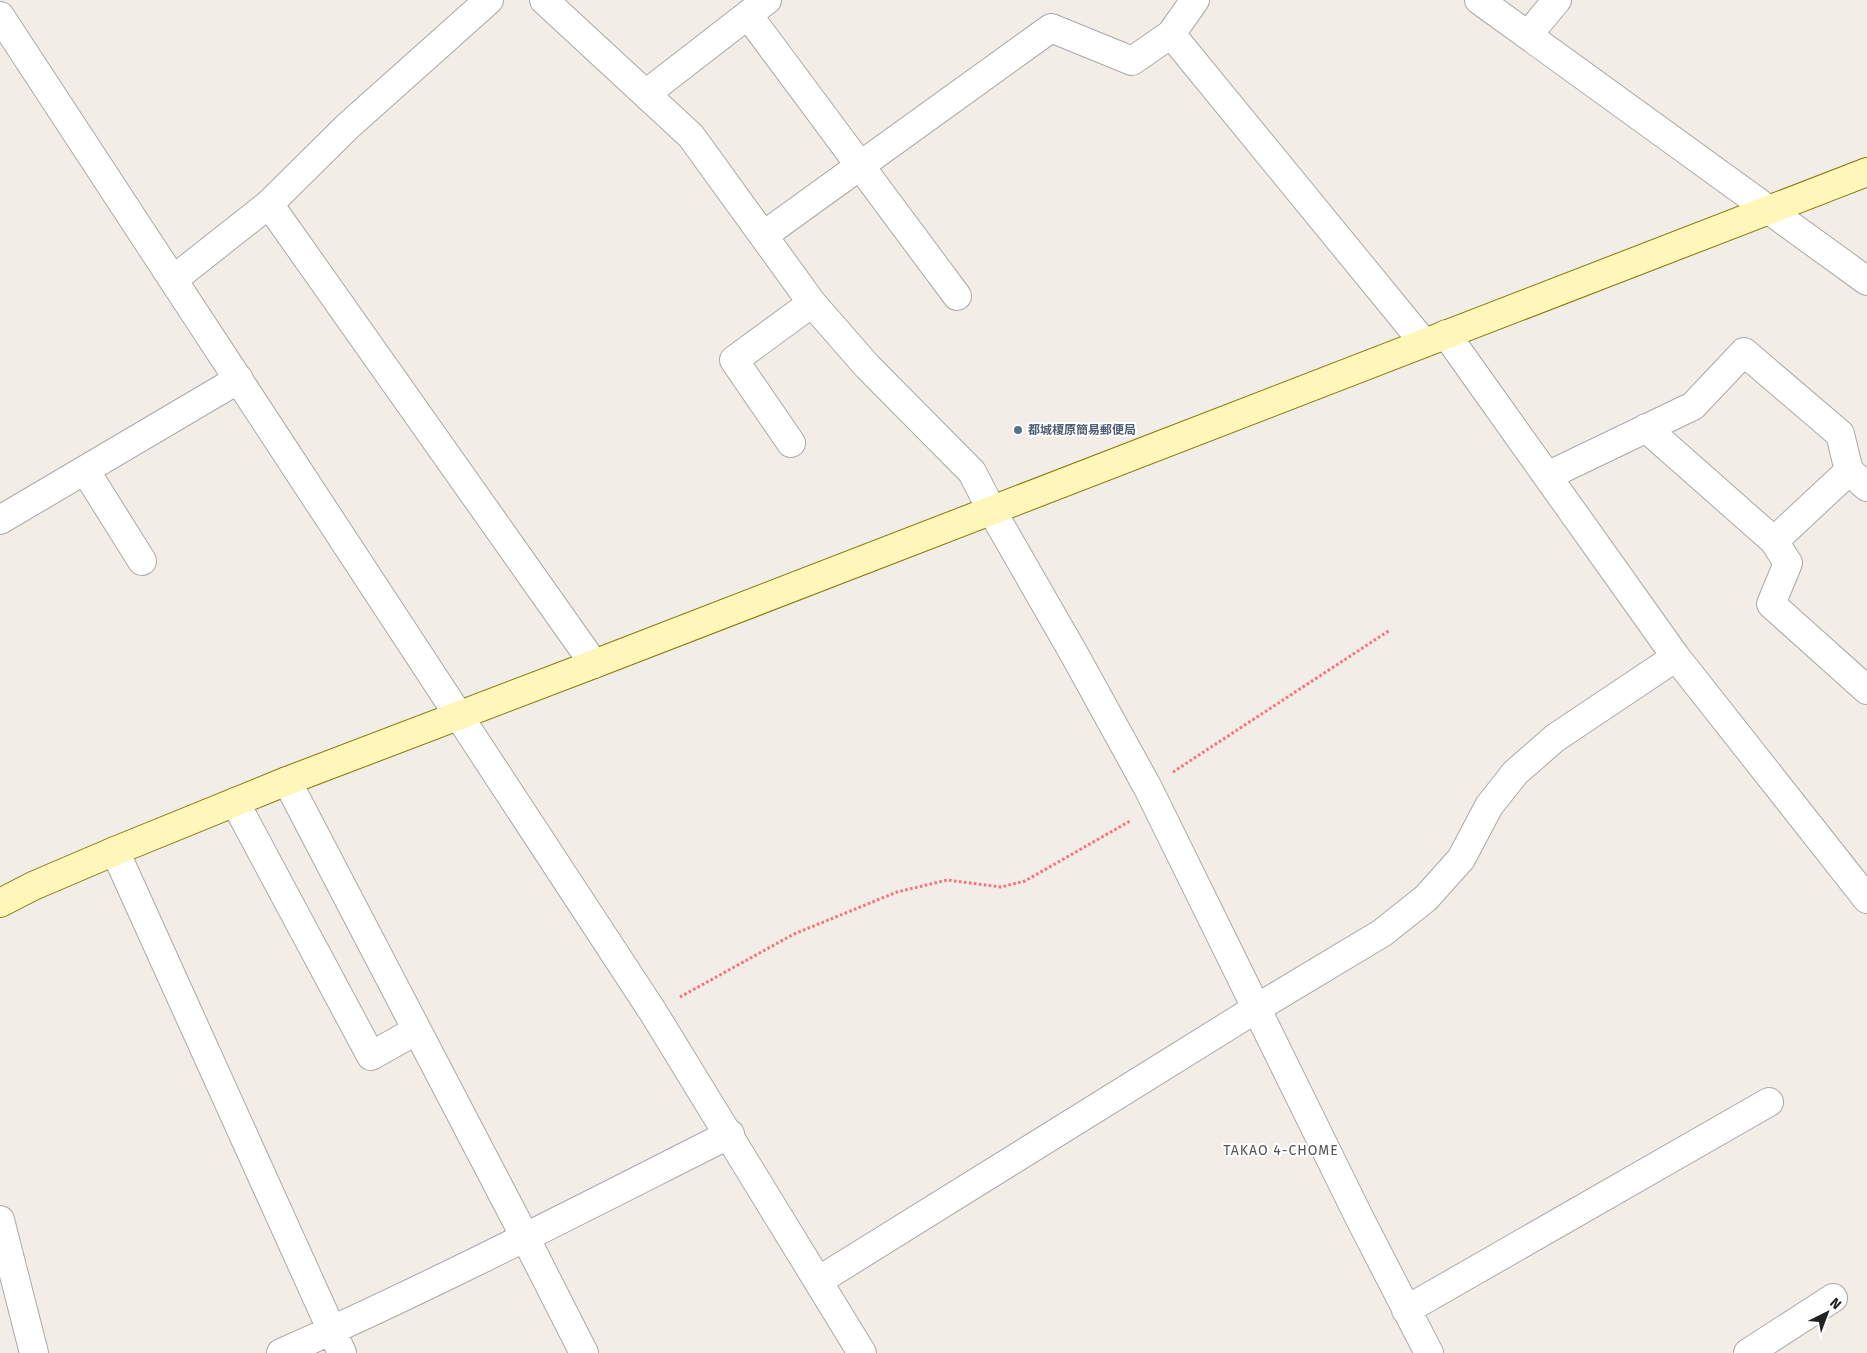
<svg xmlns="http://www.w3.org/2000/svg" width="1867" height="1353" viewBox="0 0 1867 1353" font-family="'Fira Sans','Noto Sans JP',sans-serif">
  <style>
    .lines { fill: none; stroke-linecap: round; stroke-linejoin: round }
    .street-casing { stroke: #a9a9a9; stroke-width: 30 }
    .secondary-casing { stroke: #827900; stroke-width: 30 }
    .path { stroke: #ff6d78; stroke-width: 3; stroke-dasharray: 2.5 2.5; stroke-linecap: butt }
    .street { stroke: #fff; stroke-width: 28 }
    .secondary { stroke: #fff6ba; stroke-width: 28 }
    .service-dot { fill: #5c6f8a; stroke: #fff; stroke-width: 2 }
    .labels { text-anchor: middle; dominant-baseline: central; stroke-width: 4; stroke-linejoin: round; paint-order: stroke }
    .service-label { font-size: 12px; font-weight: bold; fill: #4e5e75; stroke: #fff; text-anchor: start }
    .neighbourhood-label { font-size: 14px; letter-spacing: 1px; fill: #555; stroke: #fff }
  </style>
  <rect width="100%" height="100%" fill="#f3ede8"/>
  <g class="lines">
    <!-- street casing -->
    <g class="street-casing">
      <path id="street" d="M544,0L691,136L812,303L867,366L972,472L992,511L1073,652L1148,788L1360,1219L1429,1353
        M1479,0L1867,281
        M748,15L957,296
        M0,16L653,1012L862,1353
        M1171,34L1195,0
        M1528,35L1557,0
        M647,93L767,0
        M269,204L594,664
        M764,235L1051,28L1132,61L1171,34L1424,343
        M174,279L269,204L348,126L489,0
        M1446,334L1676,657L1867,899
        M1646,428L1774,541L1849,471
        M791,443L734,360L812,303
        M85,470L142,561
        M1547,476L1693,406L1744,352L1840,434L1849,471L1867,487
        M0,520L239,379
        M1774,541L1788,563L1771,604L1867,690
        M287,781L525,1237L584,1353
        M235,802L371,1056L417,1030
        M115,851L342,1353
        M0,1220L34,1353
        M818,1281L1257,1008L1382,933L1426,898L1461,859L1489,806L1515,773L1555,738L1676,657
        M1406,1310L1769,1102
        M281,1353C433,1286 581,1209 730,1134
        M1748,1353L1833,1298"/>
    </g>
    <!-- secondary casing -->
    <g class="secondary-casing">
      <path id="secondary" d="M0,903L33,886L115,851L287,781L594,664L1867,172"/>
    </g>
    <!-- path -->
    <path class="path" d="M1173,772L1390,630
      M680,997L794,934L897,892L947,880L1001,887L1025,881L1130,821"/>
    <!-- street -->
    <use href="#street" class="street"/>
    <!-- secondary -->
    <use href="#secondary" class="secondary"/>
  </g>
  <!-- markers -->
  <circle class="service-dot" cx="1018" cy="430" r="5"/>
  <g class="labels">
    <!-- service labels -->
    <g class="service-label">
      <text x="1028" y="430">都城榎原簡易郵便局</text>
    </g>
    <!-- neighbourhood labels -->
    <g class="neighbourhood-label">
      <text x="1281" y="1150">TAKAO 4-CHOME</text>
    </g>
  </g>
  <!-- north arrow -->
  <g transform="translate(1827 1313) rotate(42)" stroke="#ffffff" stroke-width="4" paint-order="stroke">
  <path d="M0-4L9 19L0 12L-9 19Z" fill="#222222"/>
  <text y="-8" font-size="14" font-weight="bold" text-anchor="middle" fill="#222222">N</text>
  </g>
</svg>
